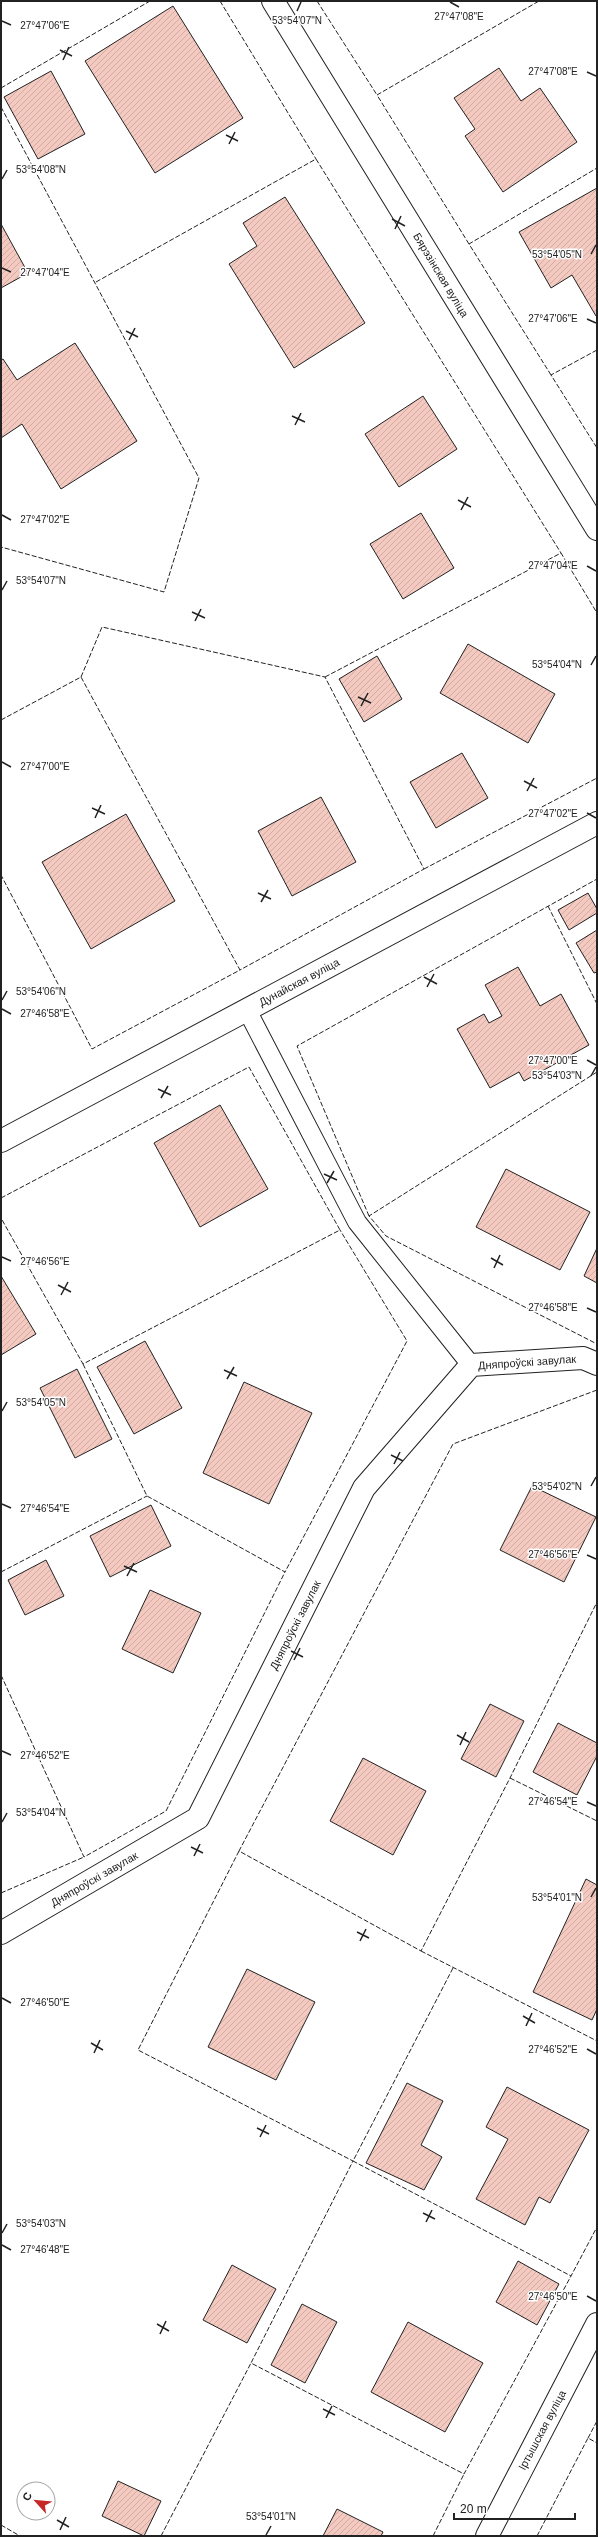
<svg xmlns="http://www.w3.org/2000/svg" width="598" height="2537" viewBox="0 0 598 2537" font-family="Helvetica,sans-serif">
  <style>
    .building { fill: url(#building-hatch); stroke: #222 }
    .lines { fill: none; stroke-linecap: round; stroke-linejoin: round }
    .lane-casing { stroke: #222; stroke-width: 20 }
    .street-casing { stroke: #222; stroke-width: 24 }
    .lane { stroke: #fff; stroke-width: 18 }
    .street { stroke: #fff; stroke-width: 22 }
    .fence { stroke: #222; stroke-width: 1; stroke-dasharray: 5 2; stroke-linecap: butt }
    .ticks { fill: none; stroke: #222; stroke-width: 1.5 }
    .labels { text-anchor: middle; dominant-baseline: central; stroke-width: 3; stroke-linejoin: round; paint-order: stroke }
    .street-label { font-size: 11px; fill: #222; stroke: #fff }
    .ticks-label { font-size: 10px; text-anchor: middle; fill: #222; stroke: #fff; stroke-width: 3; stroke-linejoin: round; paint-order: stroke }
  </style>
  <defs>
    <pattern id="building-hatch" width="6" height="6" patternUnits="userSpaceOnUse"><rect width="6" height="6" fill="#f3c9c0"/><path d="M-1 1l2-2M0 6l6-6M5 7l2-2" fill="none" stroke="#d0aca5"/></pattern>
  </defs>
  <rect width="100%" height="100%" fill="#fff"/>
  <!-- building -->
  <path class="building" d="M173,6L243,118L155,173L85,61Z
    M499,68L521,101L540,88L577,142L503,192L465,136L475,129L454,98Z
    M51,71L85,134L38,159L4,97Z
    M597,188V315L596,316L572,275L551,288L519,232Z
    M285,197L365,323L294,368L229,264L257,246L243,223Z
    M1,224L28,273L1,288Z
    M75,343L137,441L61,489L22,424L1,438V360L3,359L17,380Z
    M423,396L457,449L399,487L365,434Z
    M421,513L454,568L403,599L370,544Z
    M468,644L555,694L528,743L440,693Z
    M377,656L402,699L364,722L339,679Z
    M462,753L488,798L436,828L410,782Z
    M321,797L356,862L292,896L258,831Z
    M126,814L175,901L91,949L42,862Z
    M588,893L597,909V913L569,930L558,910Z
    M597,930V972L594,973L576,943Z
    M518,967L540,1006L561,994L589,1045L524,1081L519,1072L490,1088L457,1029L484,1014L489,1023L502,1016L485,985Z
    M220,1105L268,1189L200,1227L154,1143Z
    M506,1169L590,1212L560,1270L476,1227Z
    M597,1248V1283L584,1276Z
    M1,1276L36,1334L1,1355Z
    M145,1341L182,1408L134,1434L97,1367Z
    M77,1369L112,1439L75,1458L40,1388Z
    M244,1382L312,1413L269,1504L203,1473Z
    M532,1486L596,1517L564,1582L500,1550Z
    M151,1505L171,1546L110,1577L90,1536Z
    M46,1560L64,1596L25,1615L8,1580Z
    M150,1590L201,1613L173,1673L122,1649Z
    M490,1704L524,1721L496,1777L461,1759Z
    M558,1723L597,1743V1756L577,1795L533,1772Z
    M363,1758L426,1791L393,1855L330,1821Z
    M586,1879L597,1885V2009L592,2020L533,1992Z
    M247,1969L315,2002L276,2080L208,2047Z
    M407,2083L443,2101L421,2145L442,2157L424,2190L366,2163Z
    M507,2087L589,2130L550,2203L539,2197L525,2225L476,2199L508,2139L486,2127Z
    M518,2261L559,2284L537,2325L496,2302Z
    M232,2265L276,2289L247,2343L203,2320Z
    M302,2304L337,2322L305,2383L271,2365Z
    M408,2322L483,2363L445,2432L371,2392Z
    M118,2481L161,2501L144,2536L102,2516Z
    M337,2509L383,2532L381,2536H323Z"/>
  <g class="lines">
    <!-- lane casing -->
    <g class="lane-casing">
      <path id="lane" d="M247,1010L357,1222L471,1365"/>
    </g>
    <!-- street casing -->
    <g class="street-casing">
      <path id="street" d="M273,1L597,529
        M1,1141L597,823
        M1,1933L198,1818L364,1488L471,1365L583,1358L597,1364
        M487,2536L597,2324"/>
    </g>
    <!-- lane -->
    <use href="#lane" class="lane"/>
    <!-- street -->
    <use href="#street" class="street"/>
    <!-- fence -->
    <path class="fence" d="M220,1L316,159
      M317,1L377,95
      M1,88L150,1
      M1,107L199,478L164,592L1,547
      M469,244L377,95L539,1
      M96,282L316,159L561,553
      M597,350L551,375L597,448
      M551,375L469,244L597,168
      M81,677L102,627L325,677L424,869L240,970
      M325,677L561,553L597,613
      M1,720L81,677L240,970L92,1049L1,875
      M424,869L597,778
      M548,906L597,1004
      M597,1072L369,1216L386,1236L597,1344
      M1,1198L249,1067L340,1230L83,1364L1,1218
      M369,1216L297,1046L597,879
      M83,1364L147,1496L285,1572L407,1341L340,1230
      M597,1390L453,1444L239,1851L421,1951L510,1778L597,1602
      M1,1572L147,1496
      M1,1675L84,1857L166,1811L285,1572
      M510,1778L597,1821
      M239,1851L138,2050L353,2161L251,2363L464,2474L571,2276
      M1,1893L84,1857
      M421,1951L597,2041
      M453,1968L353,2161L571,2276L597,2227
      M588,2438L597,2421
      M1,2525L20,2536
      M161,2536L251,2363
      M433,2536L464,2474
      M537,2536L588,2438L597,2443"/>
  </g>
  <!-- ticks -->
  <path class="ticks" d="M450,2L459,7M297,11L301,2M2,21L11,25M60,50L72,56M63,60L69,47M587,72L596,76M226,135L238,141M229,144L235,132M2,179L7,170M392,219L405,226M395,229L401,216M591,254L596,245M2,268L11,272M587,319L596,323M126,331L138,337M129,340L135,328M292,416L305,422M295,425L301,413M458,500L471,507M461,510L468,497M2,515L11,520M587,566L596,571M2,590L7,581M192,612L205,618M195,621L201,609M591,665L596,656M358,697L371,703M361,706L368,693M2,762L11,767M524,781L537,788M527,791L534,778M92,808L105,814M587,813L596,818M95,818L101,805M258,893L271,899M261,902L268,890M424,977L437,984M427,987L434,974M2,1000L7,991M2,1009L11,1014M587,1060L596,1065M591,1076L596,1067M158,1089L171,1095M161,1098L168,1086M324,1174L337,1180M327,1183L334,1171M2,1257L11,1261M491,1258L503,1265M494,1268L500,1255M58,1285L71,1292M61,1295L68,1282M587,1308L596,1312M224,1370L237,1376M227,1379L234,1367M2,1411L7,1402M391,1455L403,1461M394,1464L400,1452M591,1486L596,1477M2,1504L11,1508M587,1555L596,1559M124,1566L137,1572M127,1576L134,1563M291,1651L303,1657M294,1660L300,1648M457,1735L469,1742M460,1745L466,1732M2,1751L11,1755M587,1802L596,1806M2,1822L7,1813M191,1847L203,1853M194,1856L200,1844M591,1897L596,1888M357,1932L369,1938M360,1941L366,1929M2,1998L11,2003M523,2016L535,2023M526,2026L532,2013M91,2043L103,2050M587,2049L596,2054M94,2053L100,2040M257,2128L269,2134M260,2137L266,2125M423,2213L435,2219M426,2222L432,2210M2,2233L7,2224M2,2245L11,2250M587,2296L596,2301M157,2324L169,2331M160,2334L166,2321M323,2409L335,2415M326,2418L332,2406M57,2520L69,2527M60,2530L66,2517M266,2535L271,2526"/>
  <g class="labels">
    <!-- street labels -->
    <g class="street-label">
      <text transform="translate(441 275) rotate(59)">Бярэзінская вуліца</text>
      <text transform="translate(299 982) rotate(-28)">Дунайская вуліца</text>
      <text transform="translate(527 1362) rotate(-4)">Дняпроўскі завулак</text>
      <text transform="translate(295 1625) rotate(-63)">Дняпроўскі завулак</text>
      <text transform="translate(94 1879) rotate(-30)">Дняпроўскі завулак</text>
      <text transform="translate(542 2430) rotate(-62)">Іртышская вуліца</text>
    </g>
  </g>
  <g class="ticks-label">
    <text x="459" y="20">27°47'08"E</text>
    <text x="297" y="24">53°54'07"N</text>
    <text x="45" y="29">27°47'06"E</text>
    <text x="553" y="75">27°47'08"E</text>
    <text x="41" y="173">53°54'08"N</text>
    <text x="557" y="258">53°54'05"N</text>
    <text x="45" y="276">27°47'04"E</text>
    <text x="553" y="322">27°47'06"E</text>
    <text x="45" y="523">27°47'02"E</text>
    <text x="553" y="569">27°47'04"E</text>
    <text x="41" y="584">53°54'07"N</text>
    <text x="557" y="668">53°54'04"N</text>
    <text x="45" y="770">27°47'00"E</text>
    <text x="553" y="817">27°47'02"E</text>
    <text x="41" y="995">53°54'06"N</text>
    <text x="45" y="1017">27°46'58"E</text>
    <text x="553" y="1064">27°47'00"E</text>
    <text x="557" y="1079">53°54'03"N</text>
    <text x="45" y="1265">27°46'56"E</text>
    <text x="553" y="1311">27°46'58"E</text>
    <text x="41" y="1406">53°54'05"N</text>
    <text x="557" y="1490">53°54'02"N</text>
    <text x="45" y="1512">27°46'54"E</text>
    <text x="553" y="1558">27°46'56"E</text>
    <text x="45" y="1759">27°46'52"E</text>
    <text x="553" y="1805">27°46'54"E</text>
    <text x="41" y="1816">53°54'04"N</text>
    <text x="557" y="1901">53°54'01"N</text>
    <text x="45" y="2006">27°46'50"E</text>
    <text x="553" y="2053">27°46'52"E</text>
    <text x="41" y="2227">53°54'03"N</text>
    <text x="45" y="2253">27°46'48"E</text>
    <text x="553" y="2300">27°46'50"E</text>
    <text x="271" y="2520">53°54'01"N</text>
  </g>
  <!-- border -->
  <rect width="598" height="2537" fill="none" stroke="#222222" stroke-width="4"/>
  <!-- north arrow -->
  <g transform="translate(36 2501) rotate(297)"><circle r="19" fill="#ffffff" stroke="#a7a7a7"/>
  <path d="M0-3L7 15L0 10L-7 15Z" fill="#c62828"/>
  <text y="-6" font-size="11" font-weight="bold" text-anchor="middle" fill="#222222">С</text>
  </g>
  <!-- scale -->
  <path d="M454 2513v6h121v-6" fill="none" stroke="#222222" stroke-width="2"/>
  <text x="460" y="2513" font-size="12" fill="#222222" stroke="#ffffff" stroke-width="3" paint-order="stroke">20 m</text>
</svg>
